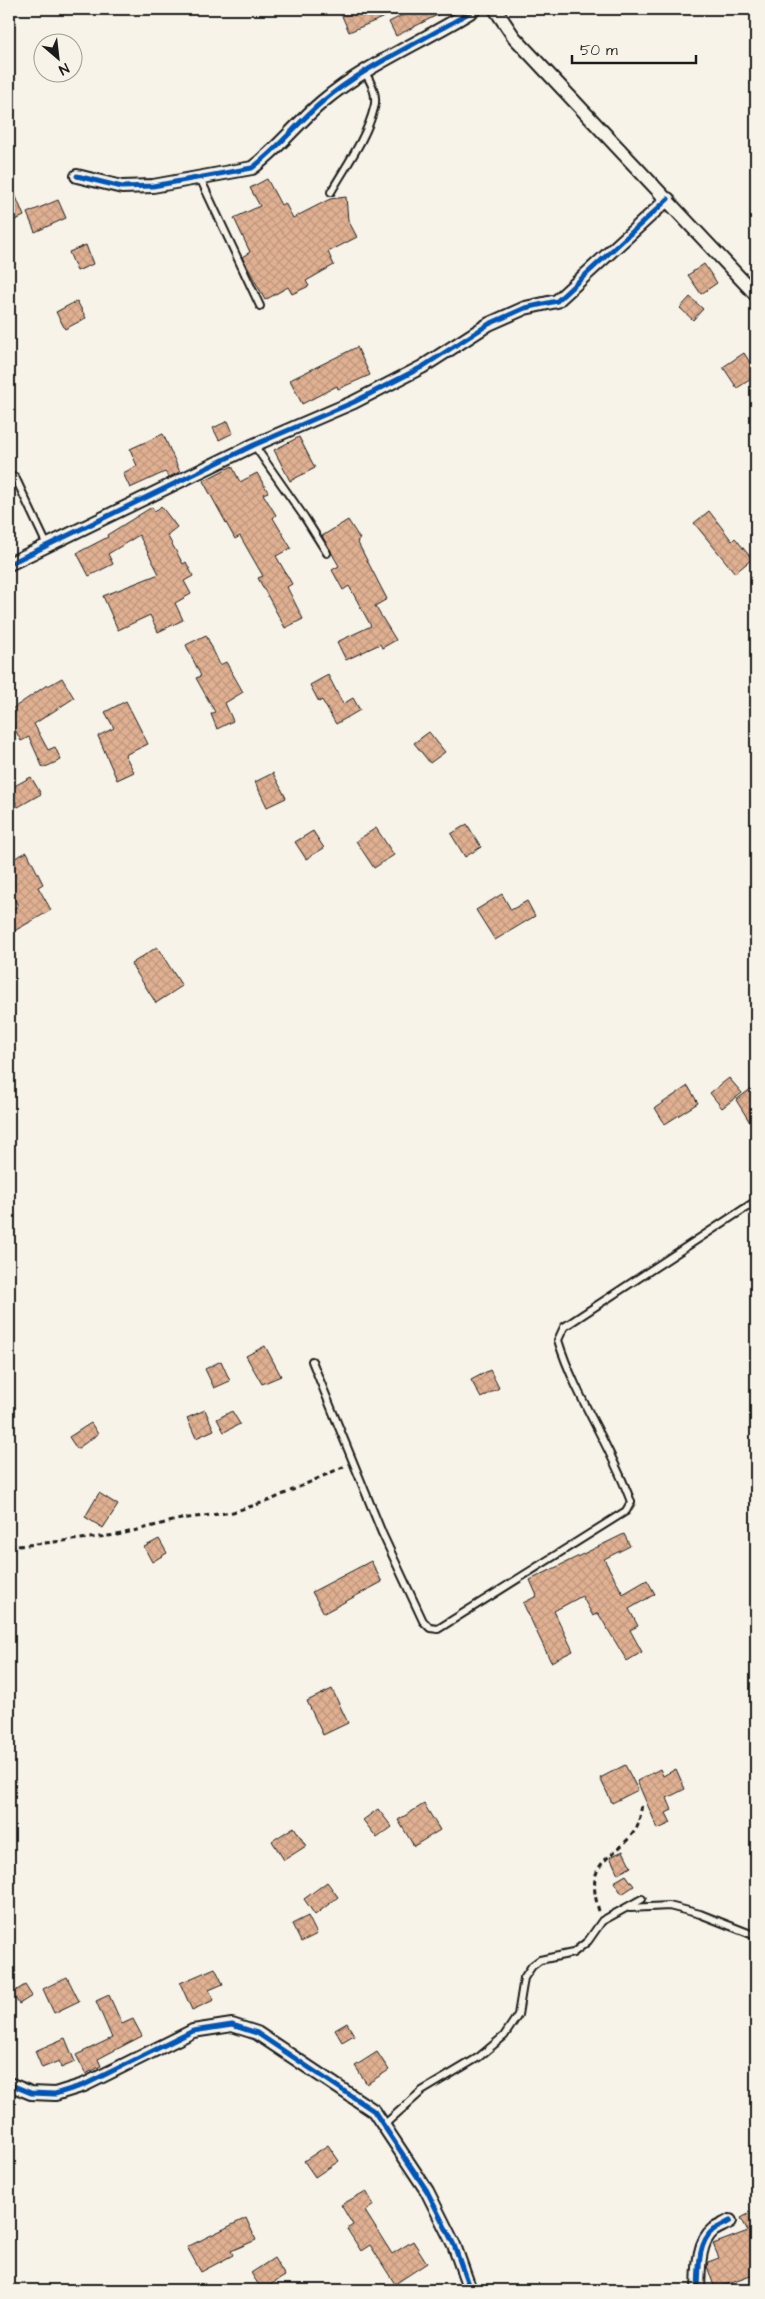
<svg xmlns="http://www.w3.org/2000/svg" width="765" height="2299" viewBox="0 0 765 2299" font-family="'Architects Daughter',sans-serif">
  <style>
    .building { fill: url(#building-cross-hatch); stroke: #1c1c1c }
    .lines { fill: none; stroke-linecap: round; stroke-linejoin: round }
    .service-casing { stroke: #1c1c1c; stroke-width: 10 }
    .minor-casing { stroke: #1c1c1c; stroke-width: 16 }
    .path { stroke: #1c1c1c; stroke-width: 3; stroke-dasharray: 5 4; stroke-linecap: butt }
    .service { stroke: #f7f3e8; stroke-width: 6 }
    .minor { stroke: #f7f3e8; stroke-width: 12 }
    .cycleway-casing { stroke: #f7f3e8; stroke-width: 8 }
    .cycleway { stroke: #0057b8; stroke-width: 5 }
  </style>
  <defs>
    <pattern id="building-cross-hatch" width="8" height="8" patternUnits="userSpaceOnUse" patternTransform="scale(1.25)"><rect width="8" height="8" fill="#e0b092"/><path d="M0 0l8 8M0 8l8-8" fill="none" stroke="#c0977d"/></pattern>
  </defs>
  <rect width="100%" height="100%" fill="#f7f3e8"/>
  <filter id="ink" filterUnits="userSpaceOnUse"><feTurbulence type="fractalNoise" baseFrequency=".02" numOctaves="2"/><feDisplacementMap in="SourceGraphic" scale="10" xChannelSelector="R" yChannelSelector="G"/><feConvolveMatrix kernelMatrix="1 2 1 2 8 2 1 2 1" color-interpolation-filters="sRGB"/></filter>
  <g filter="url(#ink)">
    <!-- building -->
    <path class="building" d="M339,9H403L349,32Z
      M415,9H449L396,36L389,22Z
      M267,179L281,205L285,203L293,218L330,199L346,197L348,220L357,237L328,252L334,265L306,281L309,286L292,294L288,287L265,300L242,257L250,252L234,218L260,206L250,188Z
      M9,180L24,216L9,223Z
      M58,200L66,218L35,232L27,213Z
      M86,245L93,264L77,271L69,252Z
      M704,264L717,283L701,294L688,275Z
      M690,297L703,309L693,320L680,308Z
      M77,301L86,318L65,329L56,312Z
      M357,347L370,375L338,389L337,386L302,404L290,380Z
      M744,353L756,372V376L737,388L723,367Z
      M228,421L233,433L219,440L213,428Z
      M163,434L180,472L169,477L165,472L130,488L123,473L137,466L130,449Z
      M299,437L315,468L290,481L274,450Z
      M232,466L240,482L257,473L268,492L263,494L276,515L273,518L291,548L276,556L292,584L287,587L303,619L285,628L258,578L263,576L240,536L235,539L203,481Z
      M161,506L177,527L167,535L183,564L186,562L193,576L184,581L191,594L175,603L183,620L158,632L150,615L118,630L103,596L159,574L139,535L108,554L113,564L89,576L77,553L108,537L107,535L152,507L155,512Z
      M709,511L732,541L735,538L752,559L735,573L694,523Z
      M348,520L360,539L357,541L387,599L375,606L396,640L382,648L380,644L346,660L337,642L371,626L349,586L343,590L332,570L339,566L322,536Z
      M206,635L220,665L226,662L243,692L225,703L233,721L217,729L211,714L215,712L196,678L201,676L186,645Z
      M328,675L343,704L353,698L360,710L336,724L322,700L319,702L310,685Z
      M62,678L74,698L34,724L48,750L55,747L61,760L43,768L29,737L21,741L9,718V711L47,685L48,686Z
      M126,701L148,744L125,755L134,772L117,780L98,736L114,728L105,712Z
      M429,732L445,752L430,763L414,743Z
      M273,773L286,798L267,807L255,782Z
      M31,777L41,794L18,807L9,789Z
      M467,824L481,847L465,857L451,834Z
      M376,828L394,855L374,868L356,841Z
      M313,831L324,848L306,859L295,842Z
      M27,852L43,884L38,887L51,910L9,934V911L18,906L9,888V861Z
      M502,894L511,910L527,901L535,916L495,940L476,910Z
      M157,947L182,986L156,1003L131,964Z
      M729,1078L742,1093L722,1108L710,1093Z
      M756,1085V1132L736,1100Z
      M688,1086L698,1103L665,1124L655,1108Z
      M265,1346L281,1376L262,1384L246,1356Z
      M221,1361L230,1381L214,1388L205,1369Z
      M490,1370L499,1388L481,1398L471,1380Z
      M205,1410L214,1430L196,1438L187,1418Z
      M232,1411L240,1424L224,1432L217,1419Z
      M91,1423L98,1434L77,1449L69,1437Z
      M99,1493L118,1505L103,1528L85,1517Z
      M624,1534L630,1546L604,1559L623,1594L647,1580L655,1594L629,1609L638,1626L630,1630L642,1652L627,1661L598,1613L593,1616L582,1596L554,1611L573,1651L551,1662L523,1603L537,1596L530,1580Z
      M159,1539L167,1553L152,1562L144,1547Z
      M371,1561L382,1582L324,1613L312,1592Z
      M332,1689L348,1723L323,1735L307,1701Z
      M625,1765L638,1790L612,1803L600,1778Z
      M660,1769L663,1776L676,1769L685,1789L667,1798L672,1810L666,1813L671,1823L658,1829L637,1781Z
      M424,1804L440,1830L414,1846L398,1820Z
      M378,1809L392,1827L377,1838L363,1820Z
      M294,1827L306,1846L284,1860L272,1841Z
      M623,1851L631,1867L618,1874L610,1857Z
      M626,1875L634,1886L622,1894L614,1882Z
      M327,1882L338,1897L315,1915L304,1899Z
      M308,1916L317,1934L301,1942L292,1924Z
      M215,1968L223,1984L209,1990L214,2000L192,2010L180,1983Z
      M67,1977L79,2001L54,2013L43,1989Z
      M25,1985L32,1996L19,2004L12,1993Z
      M109,1995L122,2024L133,2019L142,2036L98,2059L101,2066L86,2074L76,2055L112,2038L96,2001Z
      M347,2023L354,2035L342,2042L335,2030Z
      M65,2038L75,2062L61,2068L59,2061L42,2068L35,2051Z
      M377,2052L389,2070L367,2084L355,2066Z
      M328,2145L339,2161L315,2177L304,2161Z
      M366,2191L374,2205L365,2211L392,2254L413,2241L427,2263L395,2284L370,2245L361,2251L347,2229L353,2225L341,2205Z
      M756,2210V2274L715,2289L707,2266L708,2262L719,2258L713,2244L748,2231L741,2218Z
      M246,2218L256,2240L231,2251L233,2255L201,2272L187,2247Z
      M274,2258L285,2276L262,2290L251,2273Z"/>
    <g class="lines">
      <!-- service casing -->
      <g class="service-casing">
        <path id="service" d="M200,178L260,306
          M331,192C346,166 367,137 374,108C378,95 371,82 364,71
          M254,445L305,518L327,553
          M15,477L47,545
          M312,1361L382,1533L423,1621L430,1628L438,1629L626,1511L631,1502C611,1446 575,1396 558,1340L564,1327L756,1201
          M630,1908L669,1906L700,1914L756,1936
          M385,2124L422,2091L479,2057L504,2036L518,2015L524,1978L532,1966L540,1960L573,1953L588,1941L602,1921L642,1899"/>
      </g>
      <!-- minor casing -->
      <g class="minor-casing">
        <path id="minor" d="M495,9L514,37L756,295
          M77,176L122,187L153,186L252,168C278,149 297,123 322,102C368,63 425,41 475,9
          M9,564L254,445L354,402L422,367L489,324L525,308L557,301L668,199
          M9,2084L31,2093L55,2094L84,2085L193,2031L232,2025L257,2033L374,2111L427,2191L454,2245L470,2290
          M698,2290C699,2272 697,2243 713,2230C718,2227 725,2224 730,2221"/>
      </g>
      <!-- path -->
      <path class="path" d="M9,1547L117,1535L181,1519L233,1512L271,1500L345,1466
        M599,1911C583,1857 613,1863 636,1829C640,1822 641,1810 642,1802"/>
      <!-- service -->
      <use href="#service" class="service"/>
      <!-- minor -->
      <use href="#minor" class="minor"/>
      <!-- cycleway casing -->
      <g class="cycleway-casing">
        <path id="cycleway" d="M77,176L122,187L153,186L252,168C278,149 297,123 322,102C368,63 425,41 475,9
          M9,564L254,445L354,402L422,367L489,324L525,308L557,301L668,199
          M9,2084L31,2093L55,2094L84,2085L193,2031L232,2025L257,2033L374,2111L427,2191L454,2245L470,2290
          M698,2290C699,2272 697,2243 713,2230C718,2227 725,2224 730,2221"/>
      </g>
      <!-- cycleway -->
      <use href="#cycleway" class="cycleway"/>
    </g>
  </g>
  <!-- margin -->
  <rect width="765" height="2299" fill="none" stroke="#f7f3e8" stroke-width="30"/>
  <rect x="15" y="15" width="735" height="2269" fill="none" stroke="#1c1c1c" stroke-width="2" filter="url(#ink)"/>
  <!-- north arrow -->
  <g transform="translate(58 58) rotate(152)"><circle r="24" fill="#f7f3e8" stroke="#9f9d96"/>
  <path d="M0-4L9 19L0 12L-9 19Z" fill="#1c1c1c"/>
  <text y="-8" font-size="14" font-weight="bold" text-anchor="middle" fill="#1c1c1c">N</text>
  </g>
  <!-- scale -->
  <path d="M572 55v8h124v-8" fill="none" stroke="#1c1c1c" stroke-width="2.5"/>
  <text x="580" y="55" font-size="15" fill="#1c1c1c" stroke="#f7f3e8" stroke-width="4" paint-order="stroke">50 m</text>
</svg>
